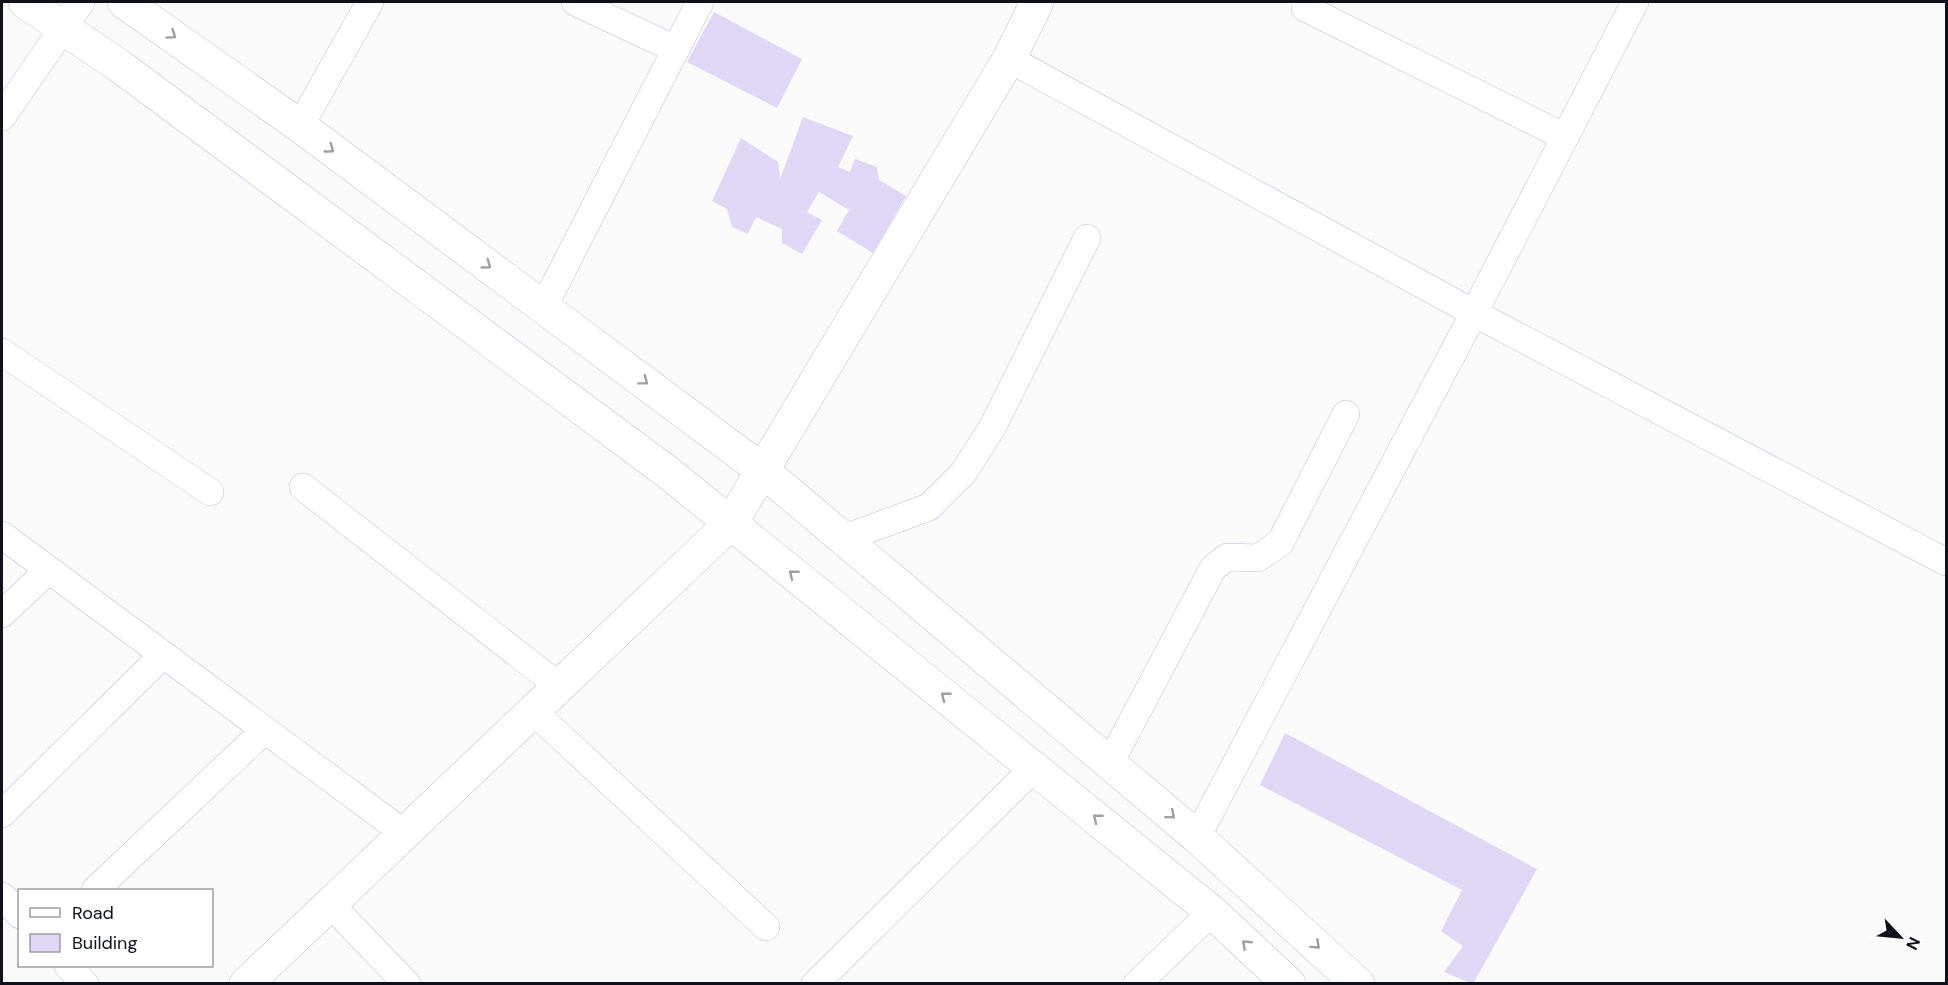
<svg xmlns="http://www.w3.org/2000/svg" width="1948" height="985" viewBox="0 0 1948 985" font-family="'DM Sans',sans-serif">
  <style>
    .building { fill: #dfd7f5 }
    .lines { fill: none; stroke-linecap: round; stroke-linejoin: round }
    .minor-casing { stroke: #b9c1de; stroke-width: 28 }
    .tertiary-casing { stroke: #b9c1de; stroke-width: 34 }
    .secondary-casing { stroke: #b9c1de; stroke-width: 34 }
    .minor { stroke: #fff; stroke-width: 27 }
    .tertiary { stroke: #fff; stroke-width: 33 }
    .secondary { stroke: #fff; stroke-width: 33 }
    .oneway { stroke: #9f9fa3 }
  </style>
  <rect width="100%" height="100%" fill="#fafafa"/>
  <!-- building -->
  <path class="building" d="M714,12L802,59L777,108L687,62Z
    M803,117L853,136L838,167L850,172L855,159L877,167L879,180L906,196L873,253L837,231L849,210L819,192L807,212L822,220L802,254L782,243V229L756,217L748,234L732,227L727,209L712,201L741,138L778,162L780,179Z
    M1285,733L1537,869L1473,984L1444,972L1463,946L1441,931L1462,890L1260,785Z"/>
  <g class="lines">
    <!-- minor casing -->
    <g class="minor-casing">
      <path id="minor" d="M575,2L675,49
        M1305,2V8L1565,137
        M1009,59L1474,313L1635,2
        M2,117L81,2
        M300,126L370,2
        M544,306L700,2
        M2,352L210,492
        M303,487L559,686
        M2,535L404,833
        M845,538L929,507L964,472L993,426L1087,238
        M2,614L49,570
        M533,711L766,927
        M1110,763L1213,568L1227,557L1258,558L1280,543L1346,414
        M2,814L163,655
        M1197,837L1474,313L1946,562
        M95,890L265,730
        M2,896L20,915
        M330,904L407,984
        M68,966L85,984
        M815,984L1034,768
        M1137,984L1212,912"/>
    </g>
    <!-- tertiary casing -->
    <g class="tertiary-casing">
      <path id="tertiary" d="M246,984L731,523L1009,59L1037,2"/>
    </g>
    <!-- secondary casing -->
    <g class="secondary-casing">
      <path id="secondary" d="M25,2L118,65L666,471L1212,912L1289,984
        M124,2L300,126L762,470L1197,837L1358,984"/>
    </g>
    <!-- minor -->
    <use href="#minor" class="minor"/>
    <!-- tertiary -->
    <use href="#tertiary" class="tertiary"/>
    <!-- secondary -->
    <use href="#secondary" class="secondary"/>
  </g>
  <!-- one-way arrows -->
  <defs><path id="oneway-chevron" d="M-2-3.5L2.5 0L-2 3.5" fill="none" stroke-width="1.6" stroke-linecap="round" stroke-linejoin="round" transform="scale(1.5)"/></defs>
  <g class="oneway">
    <use href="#oneway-chevron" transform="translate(172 35) rotate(35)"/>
    <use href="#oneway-chevron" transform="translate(330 149) rotate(36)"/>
    <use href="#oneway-chevron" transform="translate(487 265) rotate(36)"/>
    <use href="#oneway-chevron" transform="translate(644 381) rotate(37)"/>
    <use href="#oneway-chevron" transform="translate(793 574) rotate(-141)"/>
    <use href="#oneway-chevron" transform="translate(945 696) rotate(-141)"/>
    <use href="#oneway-chevron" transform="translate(1171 815) rotate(40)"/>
    <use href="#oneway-chevron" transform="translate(1097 818) rotate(-141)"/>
    <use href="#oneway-chevron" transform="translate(1246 944) rotate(-137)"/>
    <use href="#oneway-chevron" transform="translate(1316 945) rotate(42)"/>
  </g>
  <!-- border -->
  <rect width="1948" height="985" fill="none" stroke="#0e101a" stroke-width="6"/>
  <!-- legend -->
  <rect x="18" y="889" width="195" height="78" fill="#ffffff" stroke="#9f9fa3" stroke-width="1.5"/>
  <rect x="30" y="908" width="30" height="9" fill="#ffffff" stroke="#9f9fa3" stroke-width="1.5"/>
  <text x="72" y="919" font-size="18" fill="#0e101a">Road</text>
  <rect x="30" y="934" width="30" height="18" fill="#dfd7f5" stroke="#9f9fa3" stroke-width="1.5"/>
  <text x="72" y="949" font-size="18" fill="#0e101a">Building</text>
  <!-- north arrow -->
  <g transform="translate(1900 937) rotate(116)" stroke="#ffffff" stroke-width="4.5" paint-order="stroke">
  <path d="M0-4.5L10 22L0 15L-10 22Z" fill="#0e101a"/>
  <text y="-9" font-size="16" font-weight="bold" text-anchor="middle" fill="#0e101a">N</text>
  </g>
</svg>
